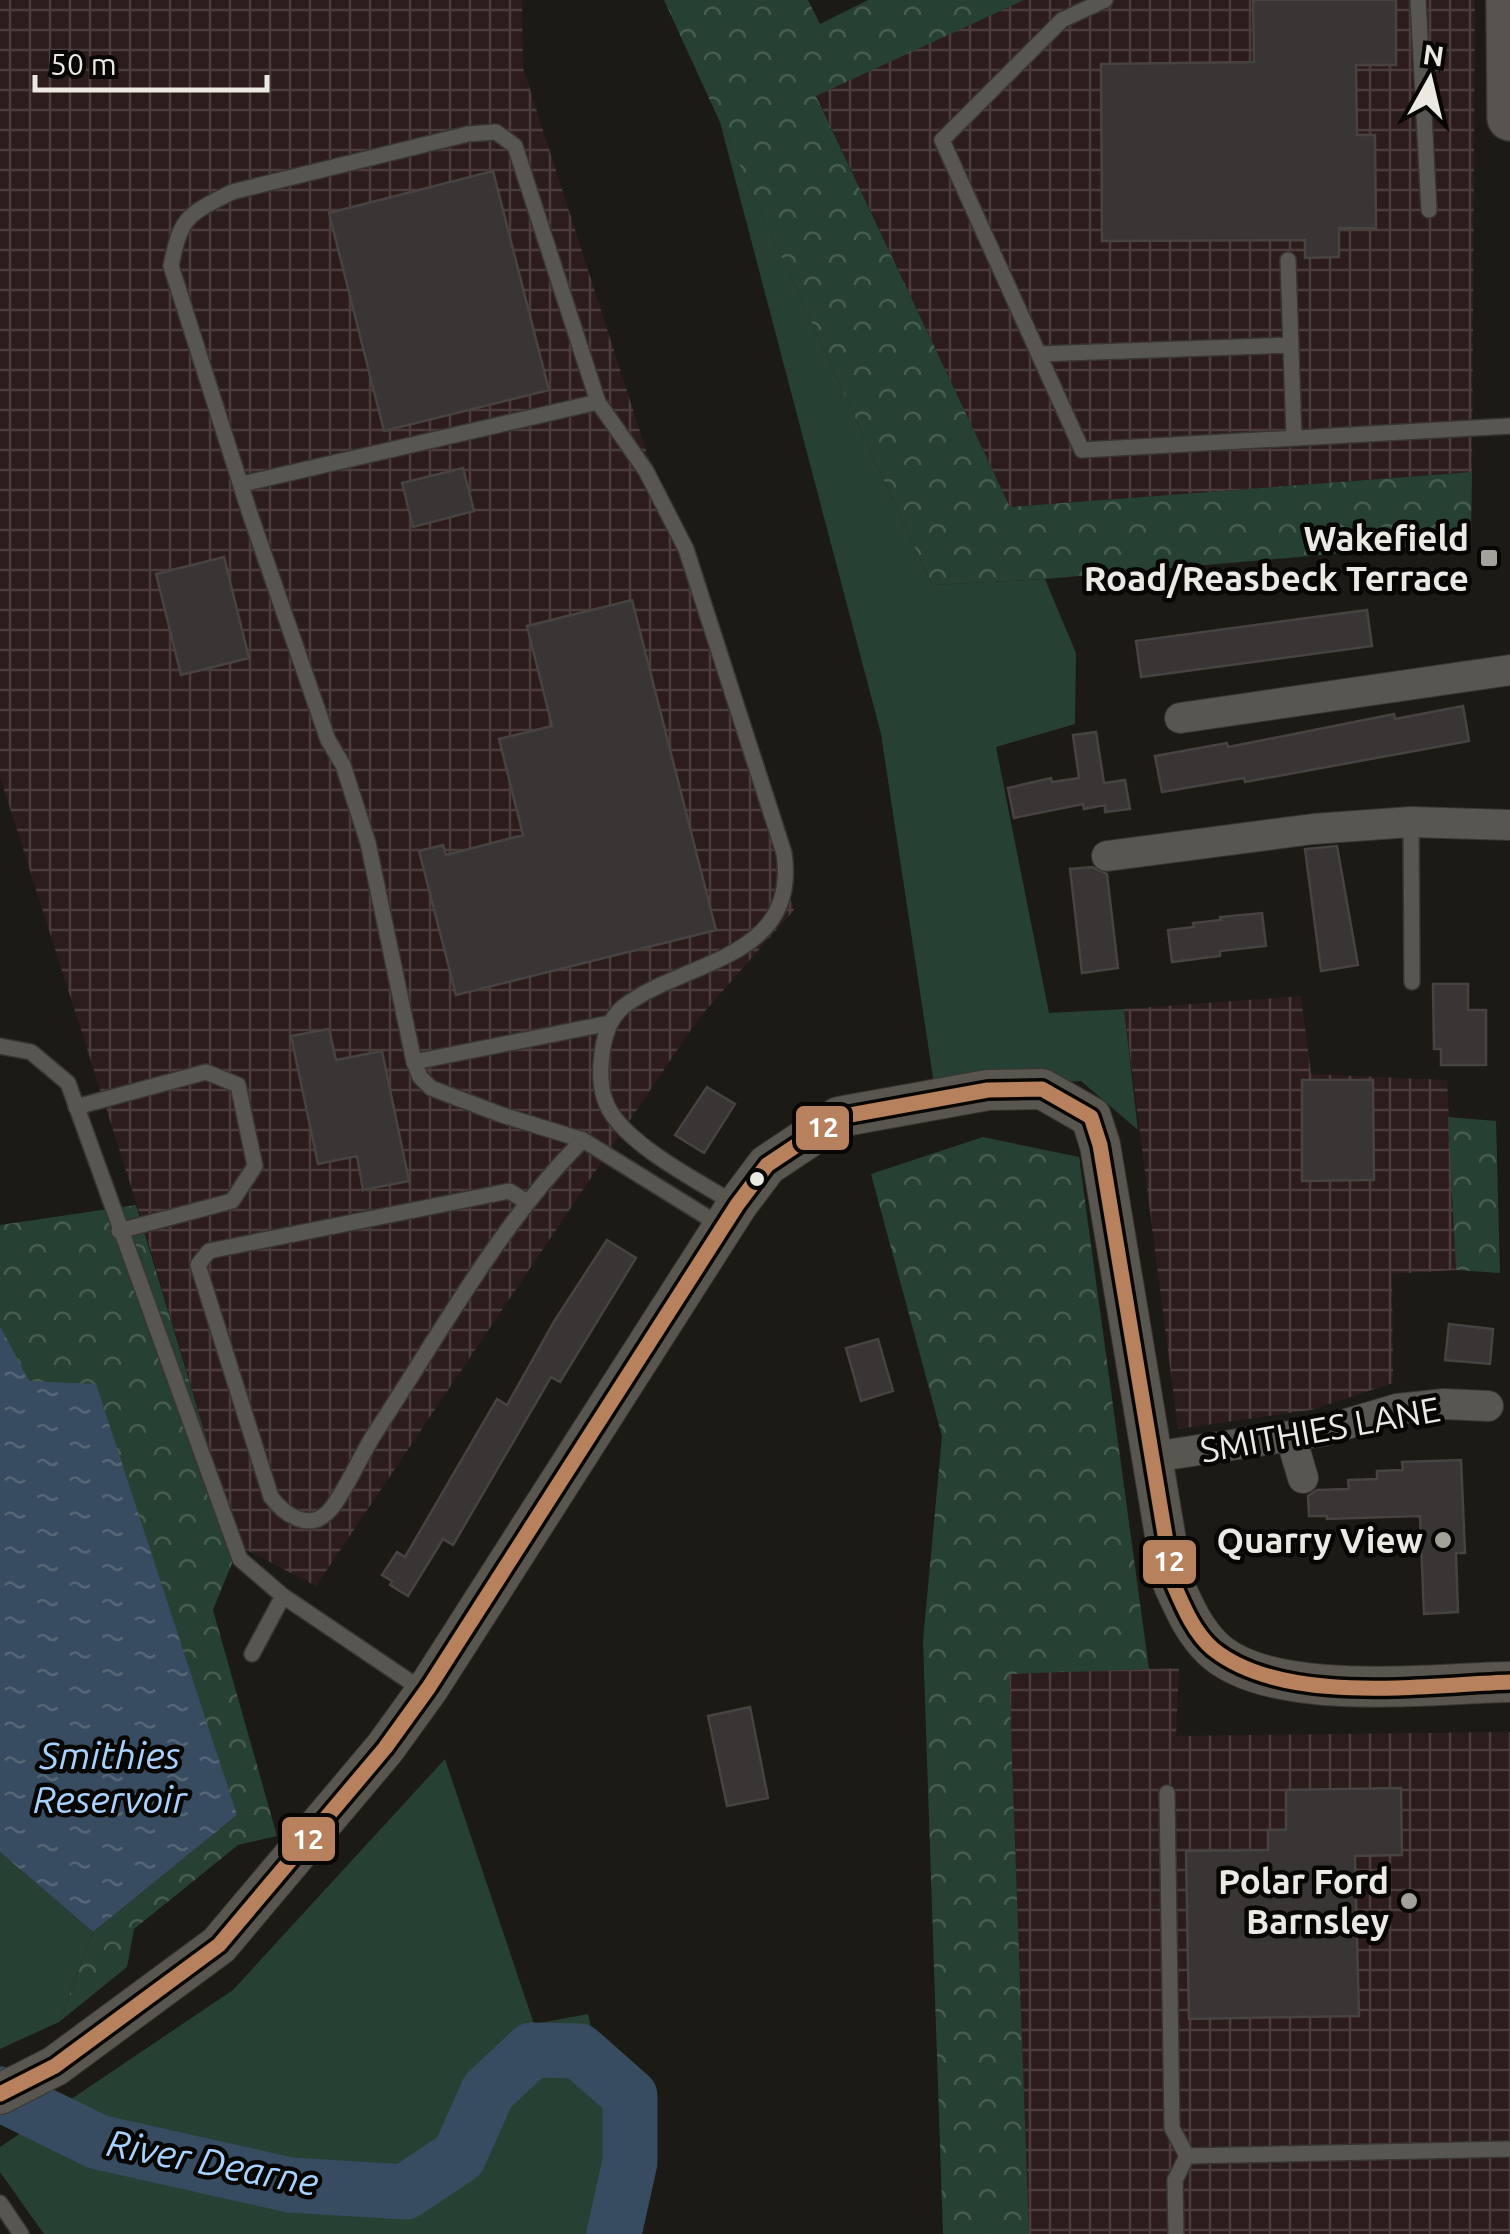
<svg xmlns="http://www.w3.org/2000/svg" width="1510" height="2234" viewBox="0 0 1510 2234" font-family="Ubuntu,sans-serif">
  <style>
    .industrial { fill: url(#industrial-grid) }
    .green { fill: #274034 }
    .forest { fill: url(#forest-crowns) }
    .water { fill: url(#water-ripples) }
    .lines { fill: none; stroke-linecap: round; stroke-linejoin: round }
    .river { stroke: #374c60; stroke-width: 55 }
    .building { fill: #393534; stroke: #474341; stroke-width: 2.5 }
    .lane-casing { stroke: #383532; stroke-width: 18 }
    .street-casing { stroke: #383532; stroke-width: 32 }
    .secondary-casing { stroke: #383532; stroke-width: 42 }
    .primary-casing { stroke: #383532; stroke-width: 48 }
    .lane { stroke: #575651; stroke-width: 15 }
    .street { stroke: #575651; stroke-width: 30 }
    .secondary { stroke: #595650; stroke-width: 40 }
    .primary { stroke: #595350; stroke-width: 45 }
    .bus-1-casing { stroke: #070603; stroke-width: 22 }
    .bus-1 { stroke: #b6815c; stroke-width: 15 }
    .poi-dot { fill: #a3a19a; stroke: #070603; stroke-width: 4 }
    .bus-dot { fill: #ece9e2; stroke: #070603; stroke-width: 4 }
    .labels { text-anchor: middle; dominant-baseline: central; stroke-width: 9; stroke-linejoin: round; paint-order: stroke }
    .poi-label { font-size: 35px; font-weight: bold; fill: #ece9e2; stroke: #070603; text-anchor: end }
    .street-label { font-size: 35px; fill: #ece9e2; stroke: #070603 }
    .water-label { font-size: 38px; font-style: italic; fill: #a7d2ff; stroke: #070603 }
    .line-badge { stroke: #070603; stroke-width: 4 }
    .badge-label { font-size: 28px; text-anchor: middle; font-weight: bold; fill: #fff }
  </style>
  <defs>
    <pattern id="industrial-grid" width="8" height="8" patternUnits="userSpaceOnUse" patternTransform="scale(2.5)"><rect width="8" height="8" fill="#2c1c1b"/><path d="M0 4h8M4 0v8" fill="none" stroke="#4b3d3c"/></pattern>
    <pattern id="forest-crowns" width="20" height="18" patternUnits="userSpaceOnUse" patternTransform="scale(2.5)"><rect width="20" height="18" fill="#274034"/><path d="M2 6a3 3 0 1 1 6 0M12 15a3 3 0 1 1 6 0" fill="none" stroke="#465c51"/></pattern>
    <pattern id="water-ripples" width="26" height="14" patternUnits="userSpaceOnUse" patternTransform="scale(2.5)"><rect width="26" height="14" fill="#374c60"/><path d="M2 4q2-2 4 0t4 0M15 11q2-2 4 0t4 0" fill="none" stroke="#546676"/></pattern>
  </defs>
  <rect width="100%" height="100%" fill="#1c1a14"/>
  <!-- industrial -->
  <path class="industrial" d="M0,0H522L523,68L794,910L698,1019L316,1586L239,1546L137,1205L0,777Z
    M1024,0H1475L1472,472L1010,507L816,95Z
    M1301,996L1311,1074L1447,1080L1456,1270L1392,1274L1393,1383L1311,1410L1178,1429L1124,1009Z
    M1179,1668L1176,1736L1510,1732V2234H1029L1009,1673Z"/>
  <!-- green -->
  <path class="green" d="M720,122L932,585L1045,579L1076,653L1075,724L996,747L1049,1013L1124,1009L1138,1130L1081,1081L935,1091L881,734Z
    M445,1759L534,2024L588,2014L616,2135L599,2234H44L0,2172V2147L233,1990Z
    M0,1852L93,1932L59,2022L0,2049Z"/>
  <!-- forest -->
  <path class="forest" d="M664,0H808L820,24L868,0H1024L816,96L1010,507L1472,472L1471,542L1045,579L932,585Z
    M1448,1117L1496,1121L1500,1273L1456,1270Z
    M983,1137L1079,1157L1149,1669L1009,1674L1029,2234H943L923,1641L942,1436L871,1174Z
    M136,1205L239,1546L213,1610L277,1836L238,1845L134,1929L127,1967L59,2022L93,1932L237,1815L0,1326V1225Z"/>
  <!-- water -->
  <path class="water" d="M0,1326L29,1381L96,1384L237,1815L93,1932L0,1852Z"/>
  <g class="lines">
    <!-- river -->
    <path class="river" d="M0,2094L98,2142L290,2185L405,2192L459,2156L488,2091L532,2050L579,2051L630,2096V2162L614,2234"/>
  </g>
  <!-- building -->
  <path class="building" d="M1253,0H1396V65H1356L1357,135H1375L1376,228H1339V257L1305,258V240L1102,241L1101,64L1254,62Z
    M493,171L549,390L384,431L329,213Z
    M463,468L474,511L413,527L402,483Z
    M224,557L249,658L181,675L156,574Z
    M632,600L716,930L456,995L419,851L443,845L446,855L523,835L499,739L552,726L527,626Z
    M1367,610L1372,646L1141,677L1136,641Z
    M1463,706L1469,741L1245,782L1244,778L1162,792L1155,756L1227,743L1228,747L1394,714L1395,719Z
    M1096,732L1104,783L1125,780L1130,809L1105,812V805L1084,809L1083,804L1014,818L1008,788L1051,778L1052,782L1079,778L1073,735Z
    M1337,846L1358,965L1321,971L1305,849Z
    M1092,867L1107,874L1118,968L1082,973L1070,869Z
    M1262,913L1266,946L1220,951V956L1172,962L1168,930L1194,927L1193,923L1221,920L1220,917Z
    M1433,984H1468V1010H1486V1065H1441V1049H1434Z
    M329,1029L336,1060L382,1051L409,1181L363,1190L357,1156L318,1164L291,1036Z
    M1302,1080H1373L1374,1180L1302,1181Z
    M707,1087L735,1104L704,1153L675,1135Z
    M607,1240L636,1258L560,1382L551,1377L453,1545L443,1539L408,1596L390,1585L392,1581L382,1575L397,1552L405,1557L497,1399L507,1405L555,1320Z
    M1449,1324L1493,1329L1490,1364L1445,1360Z
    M878,1339L893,1391L861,1401L846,1348Z
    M1461,1460L1465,1553H1456L1458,1612L1424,1614L1420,1516L1327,1519V1516H1309L1308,1496L1317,1490L1349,1489L1348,1480L1377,1479V1471L1403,1470L1402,1462Z
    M750,1707L768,1798L727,1806L708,1716Z
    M1401,1788L1402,1855L1355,1856L1359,2016L1189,2019L1186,1851L1268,1850V1830H1286V1790Z"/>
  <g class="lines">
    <!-- lane casing -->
    <g class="lane-casing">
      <path id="lane" d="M1105,0L1062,20L942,140L1082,450L1510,426
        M1418,0L1429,210
        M1288,260L1294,438
        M1039,354L1291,345
        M242,484L598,402
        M1411,822L1412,982
        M0,1046L31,1052L68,1083L240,1559L283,1596L409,1681L425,1686
        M414,1062L610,1023
        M76,1107L206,1072L238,1085L255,1166L232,1201L119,1231
        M527,1202L509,1191L209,1251L198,1265L271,1497C284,1514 308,1532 328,1512C341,1500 363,1451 375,1433C438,1337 502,1220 583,1140
        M723,1227L583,1140L502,1115L431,1088L420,1077L414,1062L368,843L343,765L328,740L250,514L171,266C181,216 187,215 232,192L468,134L496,132L515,146L598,402L646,471L686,549L784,853C800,961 683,960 623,1007C609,1019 604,1037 602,1054C600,1069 600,1086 605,1100C617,1140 699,1182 734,1203
        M252,1654L283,1596
        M1167,1793L1172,2128L1187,2156
        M0,2203L21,2234
        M1176,2234L1175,2180L1187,2156L1510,2149"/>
    </g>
    <!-- street casing -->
    <g class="street-casing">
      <path id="street" d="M1180,718L1510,670
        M1107,856L1313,829L1411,822L1510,825
        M1291,1437L1303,1478
        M1153,1457L1323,1431L1397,1409L1444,1404L1488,1406"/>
    </g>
    <!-- secondary casing -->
    <g class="secondary-casing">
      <path id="secondary" d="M0,2094L55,2066L219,1945L385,1748L429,1687L737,1205L767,1165L839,1117L988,1090L1042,1089L1091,1117L1100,1145L1173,1583C1184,1607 1193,1629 1212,1648C1269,1704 1433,1683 1510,1682"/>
    </g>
    <!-- primary casing -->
    <g class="primary-casing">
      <path id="primary" d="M1509,0L1510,118"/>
    </g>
    <!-- lane -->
    <use href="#lane" class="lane"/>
    <!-- street -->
    <use href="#street" class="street"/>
    <!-- secondary -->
    <use href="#secondary" class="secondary"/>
    <!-- primary -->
    <use href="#primary" class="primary"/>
    <!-- bus-1 casing -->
    <g class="bus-1-casing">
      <path id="bus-1" d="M0,2094L55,2066L219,1945L385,1748L429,1687L737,1205L767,1165L839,1117L988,1090L1042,1089L1091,1117L1100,1145L1173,1583C1183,1606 1194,1633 1213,1649C1284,1706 1424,1685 1510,1682"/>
    </g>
    <!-- bus-1 -->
    <use href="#bus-1" class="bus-1"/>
  </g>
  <!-- markers -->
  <g class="poi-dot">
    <rect x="1479" y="548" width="20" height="20" rx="5"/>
    <circle cx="1443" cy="1540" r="10"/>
    <circle cx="1409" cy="1901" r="10"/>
  </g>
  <circle class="bus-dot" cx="757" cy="1179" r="9"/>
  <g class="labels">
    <!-- poi labels -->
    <g class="poi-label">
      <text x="1469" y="538">Wakefield<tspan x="1469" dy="40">Road/Reasbeck Terrace</tspan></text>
      <text x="1423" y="1540">Quarry View</text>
      <text x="1389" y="1881">Polar Ford<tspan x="1389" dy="40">Barnsley</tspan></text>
    </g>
    <!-- street labels -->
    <g class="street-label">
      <text transform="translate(1320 1429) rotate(-10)">SMITHIES LANE</text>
    </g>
    <!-- water labels -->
    <g class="water-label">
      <text x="110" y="1755">Smithies<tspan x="110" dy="44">Reservoir</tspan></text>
      <text transform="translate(213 2162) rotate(11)">River Dearne</text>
    </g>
  </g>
  <g class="line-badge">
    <rect x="794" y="1104" width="57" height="48" rx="10" fill="#b6815c"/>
    <rect x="1141" y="1538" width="57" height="48" rx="10" fill="#b6815c"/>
    <rect x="280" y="1815" width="57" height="48" rx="10" fill="#b6815c"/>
  </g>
  <g class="badge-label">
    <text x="823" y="1137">12</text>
    <text x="1169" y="1571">12</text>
    <text x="308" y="1849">12</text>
  </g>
  <!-- north arrow -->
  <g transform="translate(1430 80) rotate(8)" stroke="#070603" stroke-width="8" paint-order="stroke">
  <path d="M0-8L18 38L0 25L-18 38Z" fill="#ece9e2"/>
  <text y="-15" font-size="28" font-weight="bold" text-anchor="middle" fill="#ece9e2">N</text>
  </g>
  <!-- scale -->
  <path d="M35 75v15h232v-15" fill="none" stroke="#ece9e2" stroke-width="5"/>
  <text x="50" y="75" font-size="30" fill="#ece9e2" stroke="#070603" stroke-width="8" paint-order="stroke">50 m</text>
</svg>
